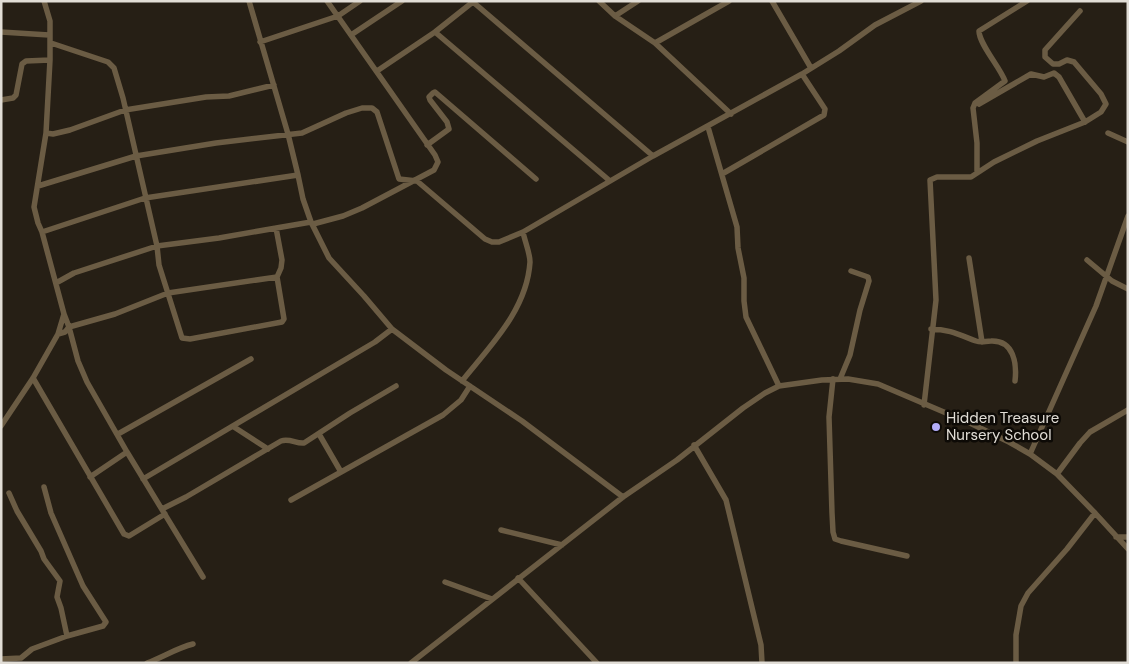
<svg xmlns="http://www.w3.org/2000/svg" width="1129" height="664" viewBox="0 0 1129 664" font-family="'DM Sans',sans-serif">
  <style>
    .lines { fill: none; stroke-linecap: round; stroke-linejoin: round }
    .minor { stroke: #6b5c44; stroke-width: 5.5 }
    .poi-dot { fill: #b3adf9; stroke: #0d0a06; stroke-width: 2 }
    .labels { text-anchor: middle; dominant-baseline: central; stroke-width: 5; stroke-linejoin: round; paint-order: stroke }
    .poi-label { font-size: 15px; fill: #e1ddd6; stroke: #0d0a06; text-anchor: start }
  </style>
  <rect width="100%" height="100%" fill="#261f15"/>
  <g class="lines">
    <!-- minor -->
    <path class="minor" d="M44,1L50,21V60L46,133L34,207L38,223L42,232L64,314L69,327L78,361L87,382L127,452L203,577
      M249,1L288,134L298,175
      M599,1L615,16L655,43L731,114
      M772,1L811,68
      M473,2L653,156
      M615,16L638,1
      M1,32L49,35
      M435,32L610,181
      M351,35L402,1
      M260,42L338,16L360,1
      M51,43L108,62L114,68L123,98L157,246L159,265L182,338L190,339L282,322L284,319L277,277L281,268L282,260L276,228
      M655,43L729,1
      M377,71L435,32L474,1
      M1,100L13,98L16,95L22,64L26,61L50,60
      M979,104L1031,74L1044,77L1054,73L1059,77L1085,122
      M708,127L737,227L738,248L744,278V301L746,317L779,386
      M46,133L53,134L70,130L125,110L206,97L229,96L274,85
      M1108,133L1128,142
      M427,145L449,129L447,122L430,100L429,97L433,93L435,92L536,179
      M977,171V143L973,108L975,103L1005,81C1000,67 979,44 979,31L1027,1
      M722,174L824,115L825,109L802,74
      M38,186L136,156L216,143L302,133L346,113L362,108H372L377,112L399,179L417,181L485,239L492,242H499L523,232L653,156L802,74L839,51L875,25L921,1
      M313,224L343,216L362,208L434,170L438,162L435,155L327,1
      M42,232L145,198L298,175L303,199L311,222L329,258L364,296L392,329L446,370L522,421L623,497
      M969,258L982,342
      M1087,260L1112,281L1128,289
      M56,283L74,273L157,246L219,238L311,222
      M931,329C948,329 960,335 976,341C982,343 985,341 991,341C1014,340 1017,364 1015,381
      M58,334L64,314
      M33,378L124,534L129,536L165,514
      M833,379L829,417L832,513L833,532L835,539L841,541L907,556
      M840,379L850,355L860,310L869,281L868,277L851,271
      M462,381C490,346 527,310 530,262C530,253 525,242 523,232
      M924,405L936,300L930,180L937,177H971L994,162L1037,141L1085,122L1101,112L1106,104L1101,94L1074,62L1067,60L1059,64H1053L1045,57V50L1080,11
      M1,426L33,378L58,334L65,332L69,327L115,314L168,293L277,277
      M234,427L268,449
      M118,434L251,359
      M319,434L341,472
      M694,445L726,500L761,645L762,663
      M1030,454L1096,306L1128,216
      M1057,474L1080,443L1090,432L1128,410
      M90,477L127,452
      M143,479L375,342L392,329
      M9,493L17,511L41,551L44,559L60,581L57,597L61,608L67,636
      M291,500L443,415L461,400L470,386
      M162,509L186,497L281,441C290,438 296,444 304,443L350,413L396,386
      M501,530L562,545
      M1116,537H1128
      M518,578L597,663
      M445,582L492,599
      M1,659L21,658L32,649L67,636L103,626L106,622L83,586L51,513L44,487
      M147,663C163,657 177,648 193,644
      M411,663L623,497L677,460L743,408L765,393L779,386L822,380L848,379L878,384L972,424L1009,442L1030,454L1057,474L1095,513L1128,549
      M1016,663V635L1021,606L1028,593L1067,549L1095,513"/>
  </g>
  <!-- markers -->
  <circle class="poi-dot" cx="936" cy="427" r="5"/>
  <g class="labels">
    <!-- poi labels -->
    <g class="poi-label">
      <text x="946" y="418">Hidden Treasure<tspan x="946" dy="17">Nursery School</tspan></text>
    </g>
  </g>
  <!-- border -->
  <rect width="1129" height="664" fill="none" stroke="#e1ddd6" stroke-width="5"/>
</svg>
